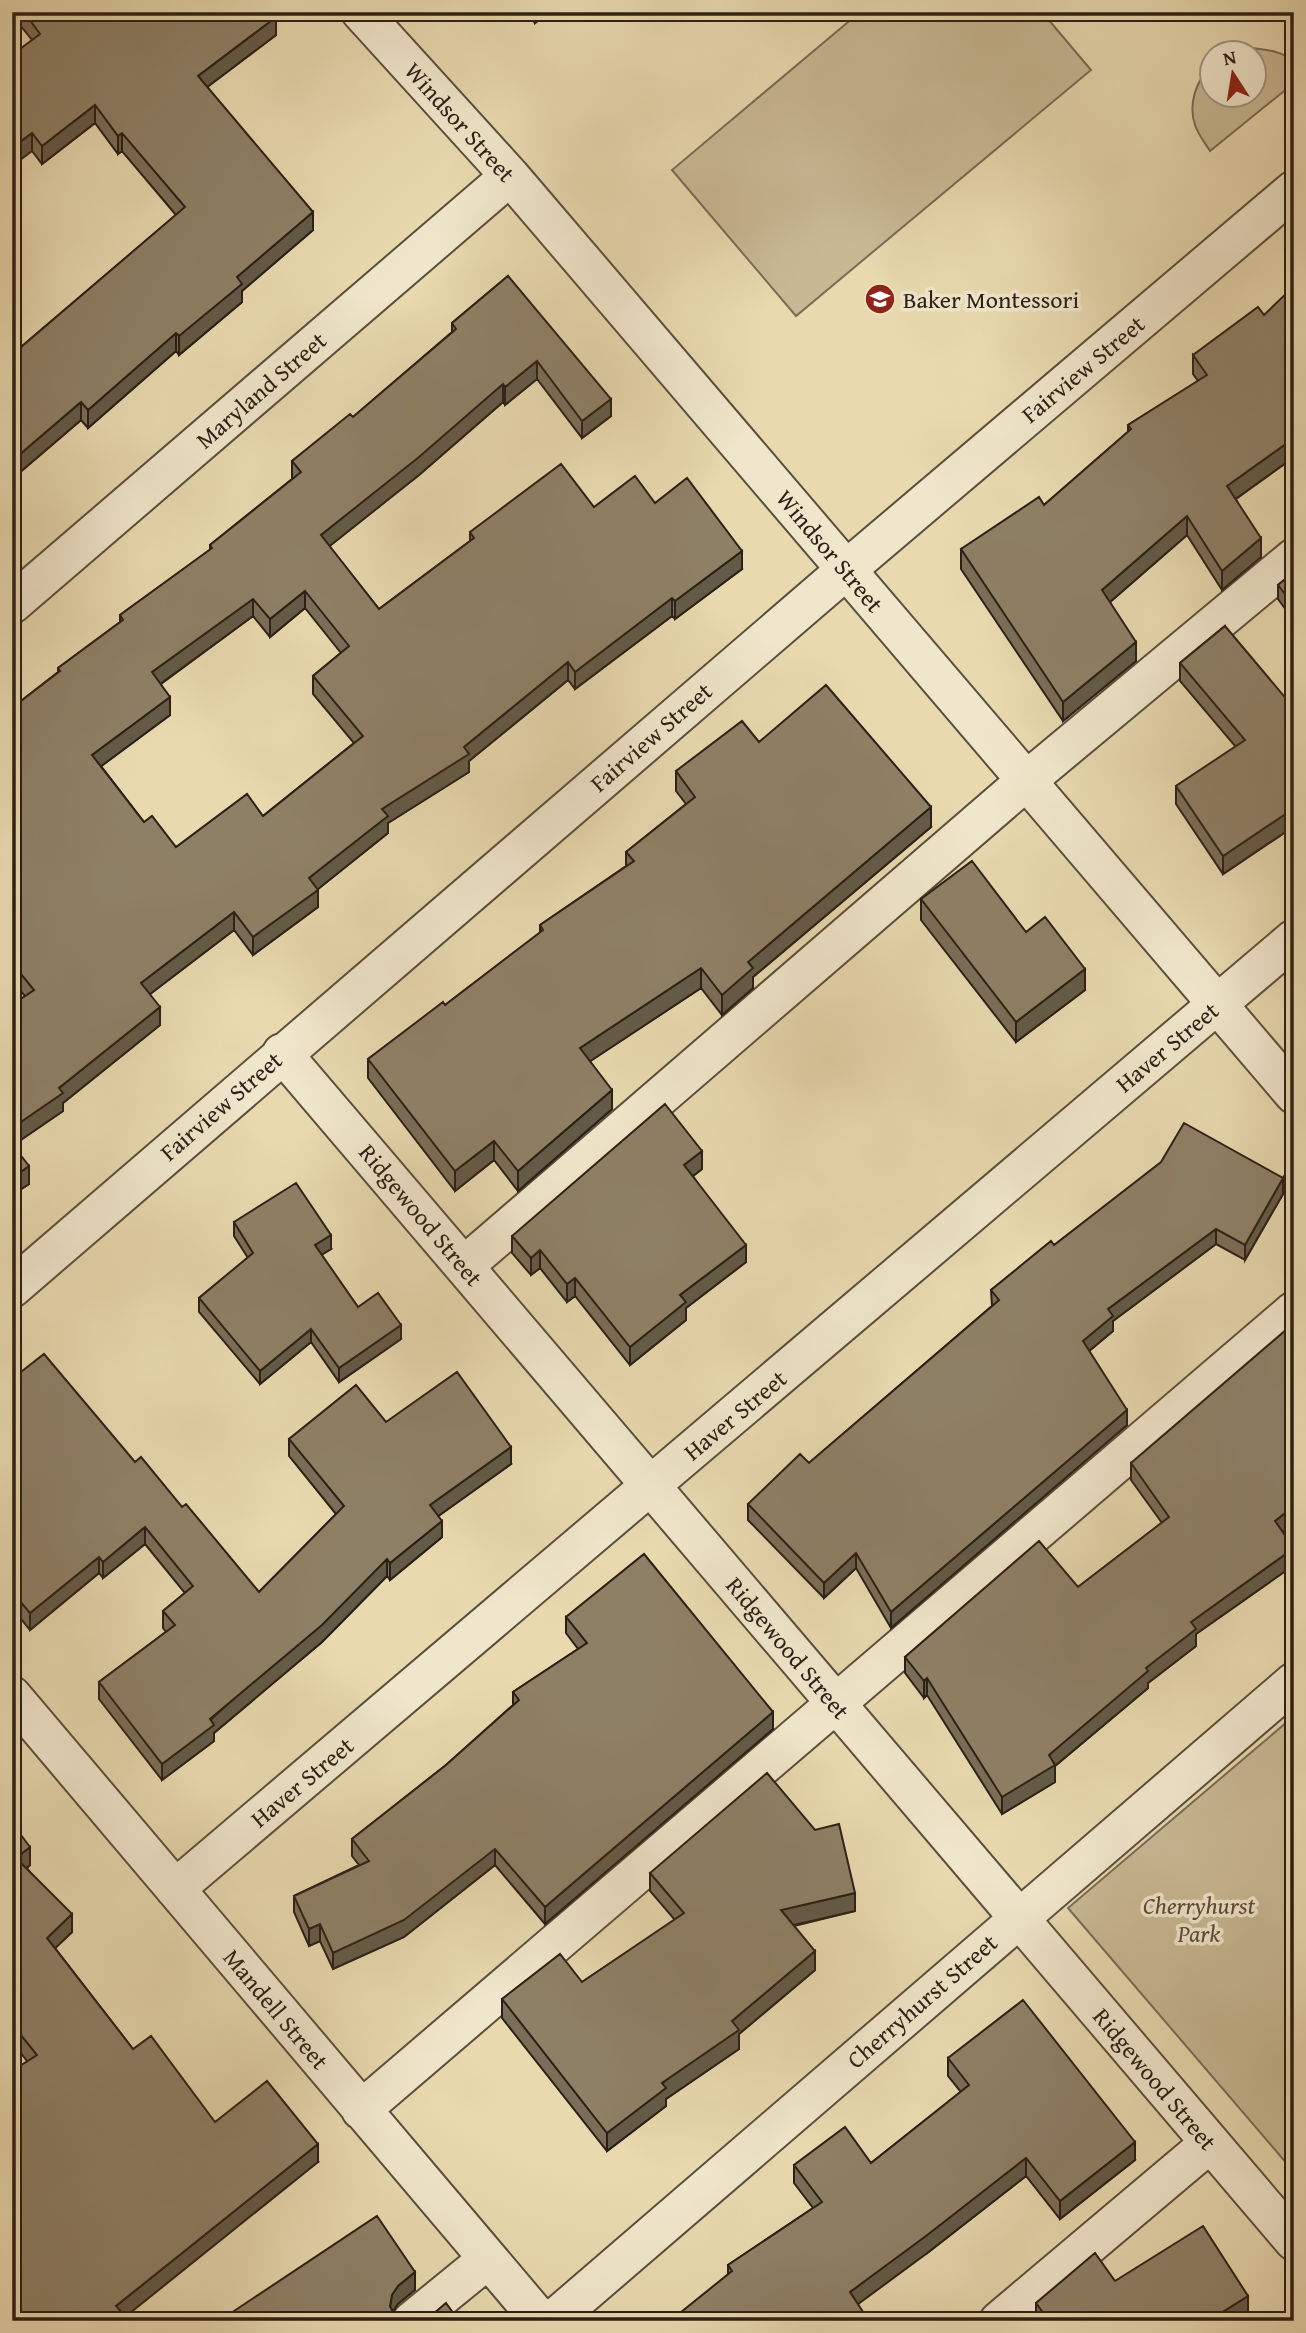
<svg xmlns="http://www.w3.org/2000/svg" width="1306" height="2333" viewBox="0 0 1306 2333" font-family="'Gentium Book Plus',serif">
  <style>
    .green { fill: #c8b995; stroke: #7a6c56; stroke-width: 2 }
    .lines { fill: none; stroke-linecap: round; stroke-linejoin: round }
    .minor-casing { stroke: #5b4e3c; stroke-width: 42 }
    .minor { stroke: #f0e6cb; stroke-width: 38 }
    .wall { fill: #7a6e58; stroke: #2c1f16; stroke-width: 2; fill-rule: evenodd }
    .shaded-wall { fill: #635a47; stroke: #2c1f16; stroke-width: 2 }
    .building { fill: #8e8066; stroke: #2c1f16; stroke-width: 2; fill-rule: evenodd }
    .labels { text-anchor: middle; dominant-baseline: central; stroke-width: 7; stroke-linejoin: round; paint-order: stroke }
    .street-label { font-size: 24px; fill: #2c1f16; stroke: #f0e6cb }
    .poi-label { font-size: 24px; fill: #2c1f16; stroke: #f0e6cb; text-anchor: start }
    .park-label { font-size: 24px; font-style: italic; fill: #5b4d3c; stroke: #f0e6cb }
  </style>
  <rect width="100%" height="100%" fill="#e8d9af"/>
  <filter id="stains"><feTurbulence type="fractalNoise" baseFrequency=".00286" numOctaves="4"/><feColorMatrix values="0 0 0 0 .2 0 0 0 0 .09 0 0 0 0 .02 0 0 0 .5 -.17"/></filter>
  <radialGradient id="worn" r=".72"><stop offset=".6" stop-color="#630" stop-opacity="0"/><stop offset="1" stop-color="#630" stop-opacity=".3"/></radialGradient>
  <!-- green -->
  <path class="green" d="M860,12H1042L1091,70L796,316L672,170Z
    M1253,48C1268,50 1281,51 1294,61V83L1210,151C1205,143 1198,134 1195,125C1188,104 1196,81 1211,66L1212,94H1254V52H1237Z
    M1294,1716V2172L1068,1908Z"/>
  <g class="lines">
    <!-- minor casing -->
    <g class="minor-casing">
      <path id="minor" d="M361,12L510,176L1294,1094
        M12,604L510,176
        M282,1053L1294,2241
        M464,1266L1026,781L1294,558
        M12,1288L846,570L1294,190
        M12,1696L541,2321
        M175,1889L1294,939
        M361,2110L1294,1311
        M412,2321L488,2259
        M552,2321L1294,1682
        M999,2321L1210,2143"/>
    </g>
    <!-- minor -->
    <use href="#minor" class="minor"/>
  </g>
  <!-- wall -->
  <path class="wall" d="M12,12H273L276,35L207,87L313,230L242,291V302L179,355L176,351L88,428L81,420L12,479V337L21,347L176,215L122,151L118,154L95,123L42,164L32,151V40L12,15Z
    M526,12H548L535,23Z
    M508,276L611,416L582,438L537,379L505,405L503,402L419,475L329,546L379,609L470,541V532L594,507L655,503L742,569L675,619L672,616L575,689L568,680L469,761V772L388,823V833L318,889V907L253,955L234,930L150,994L160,1025L63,1103V1111L13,1145L29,1184L12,1195V1005L25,996L12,981V708L58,672V668L120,622V615L210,550V545L292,479V461L353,417L452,332V323ZM305,608L341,653L313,676V694L354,743L263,816L176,847L144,822L101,766L170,715L161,684L253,616L270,637Z
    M1193,355L1294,457L1236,499L1261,557L1222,590L1187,535L1110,602L1136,661L1063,721L961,569V549L1044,505L1128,432V425L1198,381L1193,374Z
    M1294,572V621L1278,599V585Z
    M1225,626L1287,831L1223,874L1176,804V786L1236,747L1180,681V663Z
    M759,742L931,827L753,977V988L722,1015L701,988L590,1061L612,1109L518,1191L494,1160L455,1191L368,1078V1059L445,1005L540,933V925L626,866V852L686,804L676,791V771Z
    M921,899L1026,932L1085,990L1016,1042L921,920Z
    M702,1169L693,1176L746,1262L686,1308V1320L630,1365L575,1296L567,1302L540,1268L531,1275L512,1253V1236Z
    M1283,1194L1245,1260L1216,1244L1113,1321V1331L1089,1351L1127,1425L891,1628L856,1568L824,1598L748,1520V1504L809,1463L992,1306L991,1290L1054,1245Z
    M234,1222L331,1249L321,1255L358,1307L401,1339L339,1382L311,1342L260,1384L199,1312V1298L248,1258L234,1236Z
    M12,1379L135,1462L182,1507L259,1592L336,1514L289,1456V1439L386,1422L511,1464L438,1516L442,1537L390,1580L387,1576L322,1642L214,1733V1741L162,1780L99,1699V1682L166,1632L163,1628V1611L185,1593L145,1544L103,1578L99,1573L30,1630L12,1608Z
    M1131,1463L1283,1532L1294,1547V1565L1196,1634V1646L1148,1683V1688L1055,1766V1782L1002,1814L927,1695L924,1698L905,1673V1657L1078,1587L1162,1523L1131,1480Z
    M566,1617L773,1729L545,1924L495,1865L404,1937L333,1969L320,1941L309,1946L294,1912V1896L359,1865L352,1856V1839L446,1765L513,1705V1692L578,1649L566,1633Z
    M12,1823L30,1865L27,1868L72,1932L55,1948L133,2049L215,2122L318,2162L12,2321L27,2061L12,2042Z
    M650,1873L855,1911L794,1926L815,1970L739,2034V2049L666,2099V2106L607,2151L502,2018V1999L582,1982L675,1920L650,1891Z
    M948,2058L1135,2160L1060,2219L1026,2176L926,2254L728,2274V2265L813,2208L794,2183V2165L871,2163L961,2092L948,2076Z
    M1115,2281L1248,2312L1234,2321H1037L1036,2319V2303Z"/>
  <!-- shaded-wall -->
  <path class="shaded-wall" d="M535,12H548L535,23Z
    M276,17V35L198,94V76Z
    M95,105V123L42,164V146Z
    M32,133V151L12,166V148Z
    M122,133V151L118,154V136Z
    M313,212V230L242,291V302L179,355V336L237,277Z
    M176,333V351L88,428V410Z
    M537,361V379L505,405V387Z
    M503,384V402L419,475L321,553V535Z
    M611,399V416L582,438V421Z
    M81,402V420L12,479V461Z
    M1294,438V457L1227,505V486Z
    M1187,516V535L1102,609V590Z
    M1261,538V557L1222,590V571Z
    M742,551V569L675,619V601Z
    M305,591V608L270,637V619Z
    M672,598V616L575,689V672Z
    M253,599V616L152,690V672Z
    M1136,642V661L1063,721V702Z
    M568,662V680L469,761V772L388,823V833L313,893L318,890V907L253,955V937L309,878L382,809L464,747Z
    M170,697V715L92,773V755Z
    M931,807V827L753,977V988L722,1015V995L748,962Z
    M1294,808V826L1287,831L1223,874V856Z
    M234,912V930L141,1001V983Z
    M701,968V988L580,1068V1048Z
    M1085,969V990L1016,1042V1022Z
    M160,1007V1025L63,1103V1111L12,1146V1128L59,1088Z
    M612,1090V1109L518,1191V1171Z
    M494,1141V1160L455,1191V1171Z
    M702,1151V1169L684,1183V1165Z
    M29,1166V1184L12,1195V1178Z
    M1283,1178V1194L1245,1260V1245Z
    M1216,1229V1244L1113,1321V1331L1083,1356V1341L1108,1309Z
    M331,1235V1249L315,1259V1245Z
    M746,1245V1262L686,1308V1320L630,1365V1347L680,1295Z
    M540,1250V1268L531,1275V1258Z
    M575,1278V1296L567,1302V1284Z
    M401,1325V1339L339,1382V1368Z
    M311,1329V1342L260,1384V1371Z
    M1127,1410V1425L891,1628V1612Z
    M511,1447V1464L430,1522V1505Z
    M1294,1506V1523L1275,1538V1521Z
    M442,1521V1537L390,1580V1563Z
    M145,1527V1544L103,1578V1562Z
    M1294,1548V1565L1196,1634V1646L1148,1683V1688L1055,1766V1782L1002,1814V1797L1146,1668L1191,1622Z
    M856,1553V1568L824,1598V1583Z
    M99,1557V1573L30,1630V1613Z
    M387,1559V1576L322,1642L214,1733V1741L162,1780V1764Z
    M927,1678V1695L924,1698V1681Z
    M773,1712V1729L545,1924V1907Z
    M30,1847V1865L16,1876V1858Z
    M495,1849V1865L404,1937L333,1969V1953Z
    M855,1893V1911L781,1928V1910Z
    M72,1914V1932L47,1956V1938Z
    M320,1924V1941L309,1946V1929Z
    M815,1951V1970L739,2034V2049L666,2099V2106L607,2151V2133L732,2021Z
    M1135,2142V2160L1060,2219V2201Z
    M318,2144V2162L120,2321L116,2306Z
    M1026,2158V2176L926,2254L850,2310V2292Z
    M415,2272V2290L398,2304L392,2313L390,2306L392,2295L398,2286Z
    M1248,2296V2312L1234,2321H1208Z"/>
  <!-- building -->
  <path class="building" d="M24,12H273L276,17L198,76L313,212L237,277L242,284L179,336L176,333L88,410L81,402L12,461V337L21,347L185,207L122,133L118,136L95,105L42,146L32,133L12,148V55L40,34Z
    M508,276L611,399L582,421L537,361L505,387L503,384L419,457L321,535L379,609L474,538L470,532L561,464L594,507L635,476L655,503L687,478L742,551L675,601L672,598L575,672L568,662L464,747L469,754L382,809L388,816L309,878L318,890L253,937L234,912L141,983L160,1007L59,1088L63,1093L12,1128V1005L34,990L12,963V708L60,671L58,668L123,620L120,615L212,548L210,545L301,472L292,461L350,414L353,417L456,329L452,323ZM305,591L349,646L313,676L363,736L263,816L247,794L176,847L152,816L144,822L92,755L170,697L152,672L253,599L270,619Z
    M1294,286V438L1227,486L1261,538L1222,571L1187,516L1102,590L1136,642L1063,702L961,549L1039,497L1044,505L1131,429L1128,425L1207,375L1193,355L1258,307L1264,315Z
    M1294,572V606L1278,585Z
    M1225,626L1294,708V808L1287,813L1223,856L1176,786L1245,740L1180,663Z
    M826,685L931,807L748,962L753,968L722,995L701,968L580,1048L612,1090L518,1171L494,1141L455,1171L368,1059L443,1002L445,1005L543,930L540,925L634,861L626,852L695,797L676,771L742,721L759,742Z
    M972,861L1026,932L1045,917L1085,969L1016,1022L921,899Z
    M665,1104L702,1151L684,1165L746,1245L680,1295L686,1302L630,1347L575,1278L567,1284L540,1250L531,1258L512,1236Z
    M1184,1123L1283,1178L1245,1245L1216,1229L1108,1309L1113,1316L1083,1341L1127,1410L891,1612L856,1553L824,1583L748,1504L800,1454L809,1463L999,1300L991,1290L1051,1241L1054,1245L1161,1162Z
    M12,1144L29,1166L12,1178Z
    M296,1183L331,1235L315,1245L358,1307L378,1293L401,1325L339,1368L311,1329L260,1371L199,1298L253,1253L234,1222Z
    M1294,1323V1506L1275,1521L1294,1548L1191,1622L1196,1629L1146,1668L1148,1671L1049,1755L1055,1765L1002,1797L927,1678L924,1681L905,1657L1039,1541L1078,1587L1169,1517L1131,1463Z
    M44,1354L135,1462L141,1457L182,1507L186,1504L259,1592L344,1506L289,1439L356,1385L386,1422L457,1372L511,1447L430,1505L442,1521L390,1563L387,1559L322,1625L210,1719L214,1725L162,1764L99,1682L175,1625L163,1611L193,1586L145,1527L103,1562L99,1557L30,1613L12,1592V1379Z
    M644,1554L773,1712L545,1907L495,1849L404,1920L333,1953L320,1924L309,1929L294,1896L369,1861L352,1839L446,1765L519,1700L513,1692L587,1643L566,1617Z
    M767,1773L815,1830L839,1824L855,1893L781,1910L815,1951L732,2021L739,2030L662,2083L666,2088L607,2133L502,1999L560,1954L582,1982L684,1913L650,1873Z
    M12,1823L30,1847L16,1858L72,1914L47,1938L133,2049L151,2036L215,2122L267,2081L318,2144L116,2306L129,2321H12V2071L37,2055L12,2024Z
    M1023,2000L1135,2142L1060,2201L1026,2158L926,2236L850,2292L869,2321H670L732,2271L728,2265L822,2202L794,2165L845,2127L871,2163L969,2085L948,2058Z
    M377,2216L415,2272L398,2286L392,2295L390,2306L395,2316L401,2321H219Z
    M1203,2226L1248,2296L1208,2321H1049L1036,2303L1095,2253L1115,2281Z
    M446,2303L459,2321H424L426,2320Z"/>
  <!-- icons -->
  <defs>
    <g id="school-disc" transform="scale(1.575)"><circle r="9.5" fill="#8f2418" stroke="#f0e6cb"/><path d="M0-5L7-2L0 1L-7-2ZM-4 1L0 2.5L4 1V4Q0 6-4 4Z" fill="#fff"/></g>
  </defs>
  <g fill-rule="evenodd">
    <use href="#school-disc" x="880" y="299"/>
  </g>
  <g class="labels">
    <!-- street labels -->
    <g class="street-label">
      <text transform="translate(460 122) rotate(48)">Windsor Street</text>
      <text transform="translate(1083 369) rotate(-40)">Fairview Street</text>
      <text transform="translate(261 390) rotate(-41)">Maryland Street</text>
      <text transform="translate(830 551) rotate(50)">Windsor Street</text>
      <text transform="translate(651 737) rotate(-41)">Fairview Street</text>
      <text transform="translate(1167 1047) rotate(-40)">Haver Street</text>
      <text transform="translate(221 1106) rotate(-41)">Fairview Street</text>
      <text transform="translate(421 1215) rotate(50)">Ridgewood Street</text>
      <text transform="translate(735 1415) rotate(-40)">Haver Street</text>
      <text transform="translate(788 1648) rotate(50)">Ridgewood Street</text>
      <text transform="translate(302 1782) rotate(-40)">Haver Street</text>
      <text transform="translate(922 2001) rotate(-41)">Cherryhurst Street</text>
      <text transform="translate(276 2009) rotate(50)">Mandell Street</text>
      <text transform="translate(1155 2079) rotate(50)">Ridgewood Street</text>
    </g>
    <!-- poi labels -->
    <g class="poi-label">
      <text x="903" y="299">Baker Montessori</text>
    </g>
    <!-- park labels -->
    <g class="park-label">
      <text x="1199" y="1905">Cherryhurst<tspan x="1199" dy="28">Park</tspan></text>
    </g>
  </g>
  <!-- margin -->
  <rect width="1306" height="2333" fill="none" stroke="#e8d9af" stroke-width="42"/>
  <rect x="14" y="14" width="1278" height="2305" fill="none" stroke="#2c1f16" stroke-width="3.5"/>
  <rect x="21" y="21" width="1264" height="2291" fill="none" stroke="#2c1f16" stroke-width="2"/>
  <!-- north arrow -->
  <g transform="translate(1233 74) rotate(348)"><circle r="33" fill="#f0e6cb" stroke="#a29683" stroke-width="2"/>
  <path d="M0-5L12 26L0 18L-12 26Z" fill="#8f2418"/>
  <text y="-10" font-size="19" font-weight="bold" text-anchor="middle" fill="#2c1f16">N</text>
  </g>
  <rect width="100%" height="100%" filter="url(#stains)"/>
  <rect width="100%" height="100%" fill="url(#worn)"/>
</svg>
